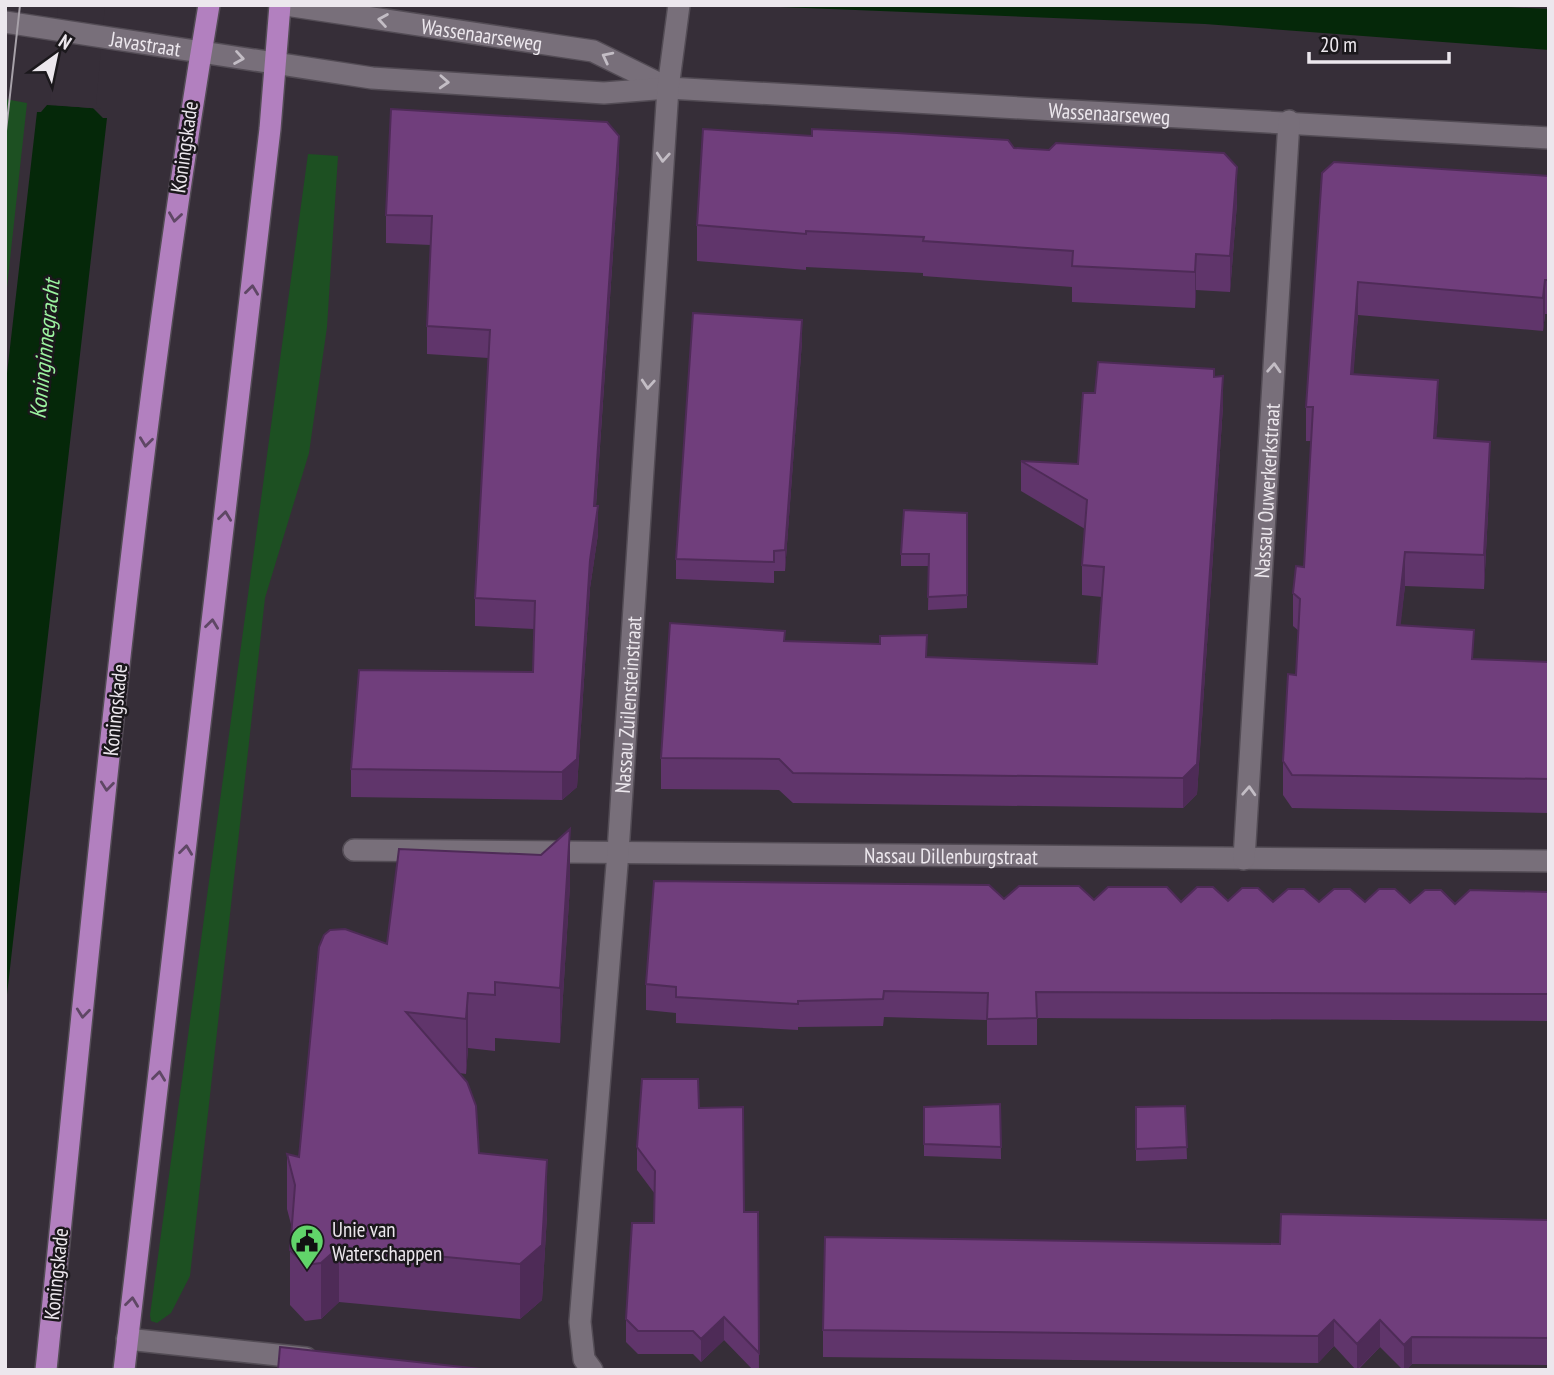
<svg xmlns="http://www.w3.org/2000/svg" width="1554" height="1375" viewBox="0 0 1554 1375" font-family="'PT Sans Narrow',sans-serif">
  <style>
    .green { fill: #1d5022 }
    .water { fill: #052809 }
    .pier { fill: #362e38 }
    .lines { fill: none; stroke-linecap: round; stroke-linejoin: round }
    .minor-casing { stroke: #534c55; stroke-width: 24 }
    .major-casing { stroke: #534c55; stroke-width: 24 }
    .minor { stroke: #786f7a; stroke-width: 21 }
    .major { stroke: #b280bf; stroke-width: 21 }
    .tram { stroke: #a7a1a9; stroke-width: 2 }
    .wall { fill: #60356b }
    .shaded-wall { fill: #4e2b57 }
    .building { fill: #703e7c; stroke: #4e2b57; stroke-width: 2 }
    .oneway { stroke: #c3bdc5 }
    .oneway2 { stroke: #5f4765 }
    .labels { text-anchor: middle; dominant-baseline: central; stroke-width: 5; stroke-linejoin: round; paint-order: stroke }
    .street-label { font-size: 21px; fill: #ece7ed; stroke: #1b181c }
    .poi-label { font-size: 21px; fill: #ece7ed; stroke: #1b181c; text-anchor: start }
    .water-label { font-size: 23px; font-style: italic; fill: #9cf4a0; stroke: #1b181c }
  </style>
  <rect width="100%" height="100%" fill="#362e38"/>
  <!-- green -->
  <path class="green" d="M5,99L27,103L5,306Z
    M308,154L338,156L327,327L309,453L265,598L190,1276L171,1313L157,1323L151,1321L150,1315Z"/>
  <!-- water -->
  <path class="water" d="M734,5L1507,7L1549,9V50L1205,24Z
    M47,105L93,108L103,118H107L5,1012V391L37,112H41Z"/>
  <!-- pier -->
  <path class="pier" d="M58,5H105L96,105L101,109L44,104L50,101Z"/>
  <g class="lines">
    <!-- minor casing -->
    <g class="minor-casing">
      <g id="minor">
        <path id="s1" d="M286,5L593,51L666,87"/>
        <path id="s2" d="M5,22L372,78L604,93L668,88L1549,138"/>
        <path id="s3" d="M354,850L1549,861"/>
        <path id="s4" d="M1244,859L1289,121"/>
        <path d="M127,1339L306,1358"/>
        <path id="s5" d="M592,1370L584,1359L580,1322L618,852L668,88L679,5"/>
      </g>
    </g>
    <!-- major casing -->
    <g class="major-casing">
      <path id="major" d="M46,1370C93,914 133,457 209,5
        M124,1370L270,129L280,5"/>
    </g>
    <!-- minor -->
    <use href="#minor" class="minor"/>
    <!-- major -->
    <use href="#major" class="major"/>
    <!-- tram -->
    <path class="tram" d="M5,140L20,5"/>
  </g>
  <!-- wall -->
  <path class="wall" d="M1014,148L1237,203L1230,292L1196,290L1195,308L1072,302V287L923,276V273L806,267V270L697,261V225Z
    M619,164L596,506L598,534L590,588L577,787L562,800L351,797V769L533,672L534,629L475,626V598L488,358L427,354V326L431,245L386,243V215Z
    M1322,173L1549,176V314H1545L1543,331L1358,315L1353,374L1438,414L1436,438L1490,476L1484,589L1405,586L1400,625L1474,659L1549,662V813L1292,808L1283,795V761L1296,675L1299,631L1293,626V593L1304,567L1311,441H1306V407Z
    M802,341L785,571H774V583L676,579V559Z
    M1214,377L1223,406L1197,794L1183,808L793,803L779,790L661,789V758L785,641L927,657L1097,664L1102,597L1082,595V565L1085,529L1021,491V461L1078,464L1095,393Z
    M967,513V608L928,610L929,566H901V554Z
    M570,885L560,1043L495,1038V1051L468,1048L466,1074L459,1073L479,1153L547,1215L542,1300L520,1319L339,1302L321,1319L305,1321L290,1305V1250L292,1228L287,1209V1154L299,1157L387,944Z
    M1549,892V1021L1037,1018V1045H987V1020L884,1017L883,1026L798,1027V1030L676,1023V1013L646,1010V984L1004,899L1455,904Z
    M1000,1104L1001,1159L924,1156V1107Z
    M1185,1106L1187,1159L1136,1161V1107Z
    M699,1108L744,1212H758L759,1370H753L724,1340L701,1362L693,1354H638L626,1342V1319L654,1223L655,1194L637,1170V1147Z
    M1549,1220V1363L1547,1365L1412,1364L1406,1370H1403L1380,1347L1358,1370H1356L1334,1346L1318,1363L823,1357V1330L1280,1244Z"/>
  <!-- shaded-wall -->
  <path class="shaded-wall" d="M619,136V164L594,534L598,506V534L590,588L577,787L562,800V772L594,506Z
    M1237,167V203L1230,292V256Z
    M1196,254V290L1195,308V272Z
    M1545,280V314L1543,331V298Z
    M1358,282V315L1351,408V374Z
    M802,320V341L785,571V550Z
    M1223,376V406L1197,794L1183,808V778Z
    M1438,380V414L1434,471V438Z
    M1490,442V476L1484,589V555Z
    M1405,552V586L1397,659V625Z
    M570,829V885L560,1043V988Z
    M468,993V1048L466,1074V1019Z
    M547,1160V1215L542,1300L520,1319V1264Z
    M339,1247V1302L321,1319V1263Z
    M724,1317V1340L701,1362V1339Z
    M1334,1320V1346L1318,1363V1336Z
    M1380,1320V1347L1357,1370V1344Z
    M1549,1336V1363L1547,1365V1338Z
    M1412,1337V1364L1406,1370H1404V1345Z"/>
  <!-- building -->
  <path class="building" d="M391,109L607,122L619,136L594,506H598L590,560L577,759L562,772L351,769L359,670L533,672L535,601L475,598L490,330L427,326L432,216L386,215Z
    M703,129L812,136V129L897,133L1008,140L1014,148L1049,150L1056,143L1224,153L1237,167L1230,256L1196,254L1195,272L1072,266L1073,251L923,241L924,237L806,231V234L697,225Z
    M1334,162L1549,176V280H1545L1543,298L1358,282L1351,374L1438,380L1434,438L1490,442L1484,555L1405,552L1397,625L1474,630L1472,659L1549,662V779L1292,775L1283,761L1288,674L1296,675L1300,599L1293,593L1296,566L1304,567L1313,407H1306L1322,173Z
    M693,313L802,320L785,550L774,551V562L676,559Z
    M1098,362L1214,369V377L1223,376L1197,764L1183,778L793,773L779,759L661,758L670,623L785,631L784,641L880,644V636L927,635L926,657L1097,664L1104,567L1082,565L1087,500L1021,461L1078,464L1083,393H1095Z
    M904,510L967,513V595L928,597L929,554H901Z
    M570,829L560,988L495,982V995L468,993L466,1019L406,1012L467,1082L476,1106L479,1153L547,1160L542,1245L520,1264L339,1247L321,1263L305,1265L290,1250L295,1185L287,1154L299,1157L319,947L324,935L330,930L345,929L387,944L399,849L541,855Z
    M654,881L989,885L1004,899L1019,886H1079L1094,900L1108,887H1167L1181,902L1197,887H1213L1228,901L1242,888H1258L1273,902L1288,889H1304L1319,902L1334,889H1350L1365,902L1379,889H1395L1410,903L1425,890H1441L1455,904L1470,890L1549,892V994L1036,992L1037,1018L987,1019L988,993L884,991L883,999L798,1001V1004L676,997V987L646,984Z
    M642,1079H698L699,1108L743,1107L744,1212H758L759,1353L724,1317L701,1339L693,1331H638L626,1319L632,1223H654L655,1171L637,1147Z
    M1000,1104L1001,1147L924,1144V1107Z
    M1185,1106L1187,1147L1136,1149V1107Z
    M1281,1214L1549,1220V1336L1547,1338L1412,1337L1404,1345L1380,1320L1357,1344L1334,1320L1318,1336L823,1330L825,1237L1280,1244Z
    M280,1347L490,1370H278Z"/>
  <!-- one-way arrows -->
  <defs><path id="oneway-chevron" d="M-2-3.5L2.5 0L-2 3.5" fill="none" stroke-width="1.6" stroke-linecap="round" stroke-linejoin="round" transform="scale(1.75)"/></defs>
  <g class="oneway">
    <use href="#oneway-chevron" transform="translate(383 20) rotate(-171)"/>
    <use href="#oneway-chevron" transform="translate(607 57) rotate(-153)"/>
    <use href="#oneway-chevron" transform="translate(239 58) rotate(9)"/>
    <use href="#oneway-chevron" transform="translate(444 82) rotate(3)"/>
    <use href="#oneway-chevron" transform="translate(663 157) rotate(94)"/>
    <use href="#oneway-chevron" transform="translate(1274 368) rotate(-87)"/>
    <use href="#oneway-chevron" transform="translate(648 384) rotate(94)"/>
    <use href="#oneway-chevron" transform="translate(1249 791) rotate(-87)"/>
  </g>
  <g class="oneway2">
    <use href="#oneway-chevron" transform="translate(175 217) rotate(98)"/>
    <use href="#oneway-chevron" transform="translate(252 290) rotate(-83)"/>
    <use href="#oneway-chevron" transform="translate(146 442) rotate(97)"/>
    <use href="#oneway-chevron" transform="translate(225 516) rotate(-83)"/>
    <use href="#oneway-chevron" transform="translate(212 624) rotate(-83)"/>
    <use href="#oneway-chevron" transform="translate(107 786) rotate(96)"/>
    <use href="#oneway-chevron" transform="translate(186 850) rotate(-83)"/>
    <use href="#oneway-chevron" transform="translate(83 1013) rotate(96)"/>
    <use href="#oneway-chevron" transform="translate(159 1076) rotate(-83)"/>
    <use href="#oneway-chevron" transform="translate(132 1302) rotate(-83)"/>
  </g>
  <!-- icons -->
  <defs>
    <g id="civic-pin" transform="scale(1.75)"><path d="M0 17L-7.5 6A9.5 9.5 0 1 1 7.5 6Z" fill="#61d46a" stroke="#1b181c"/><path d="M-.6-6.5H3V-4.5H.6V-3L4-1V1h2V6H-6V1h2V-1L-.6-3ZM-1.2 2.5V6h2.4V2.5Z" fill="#111"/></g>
  </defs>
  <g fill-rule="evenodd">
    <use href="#civic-pin" x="307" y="1241"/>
  </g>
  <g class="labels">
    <!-- street labels -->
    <g class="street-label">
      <text stroke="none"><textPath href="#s1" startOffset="198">Wassenaarseweg</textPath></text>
      <text stroke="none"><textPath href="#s2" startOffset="142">Javastraat</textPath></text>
      <text stroke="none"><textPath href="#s2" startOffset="1110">Wassenaarseweg</textPath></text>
      <text transform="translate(184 147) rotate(-82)">Koningskade</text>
      <text stroke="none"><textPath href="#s4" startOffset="369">Nassau Ouwerkerkstraat</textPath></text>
      <text stroke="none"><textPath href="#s5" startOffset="670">Nassau Zuilensteinstraat</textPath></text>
      <text transform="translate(115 710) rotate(-84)">Koningskade</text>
      <text stroke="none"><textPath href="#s3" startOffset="597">Nassau Dillenburgstraat</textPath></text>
      <text transform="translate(56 1274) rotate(-84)">Koningskade</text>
    </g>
    <!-- poi labels -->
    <g class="poi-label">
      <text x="332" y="1229">Unie van<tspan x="332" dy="24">Waterschappen</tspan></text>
    </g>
    <!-- water labels -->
    <g class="water-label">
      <text transform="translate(44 349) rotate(-84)">Koninginnegracht</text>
    </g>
  </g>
  <!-- border -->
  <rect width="1554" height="1375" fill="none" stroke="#ece7ed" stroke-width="14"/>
  <!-- north arrow -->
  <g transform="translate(56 56) rotate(33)" stroke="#1b181c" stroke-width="5" paint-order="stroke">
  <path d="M0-5L12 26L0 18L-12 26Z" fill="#ece7ed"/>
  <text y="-10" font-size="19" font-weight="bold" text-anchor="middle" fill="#ece7ed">N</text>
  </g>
  <!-- scale -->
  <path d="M1309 52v10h140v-10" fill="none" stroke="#ece7ed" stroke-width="3.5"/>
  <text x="1320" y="52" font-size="21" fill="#ece7ed" stroke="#1b181c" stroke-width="5" paint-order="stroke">20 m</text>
</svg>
